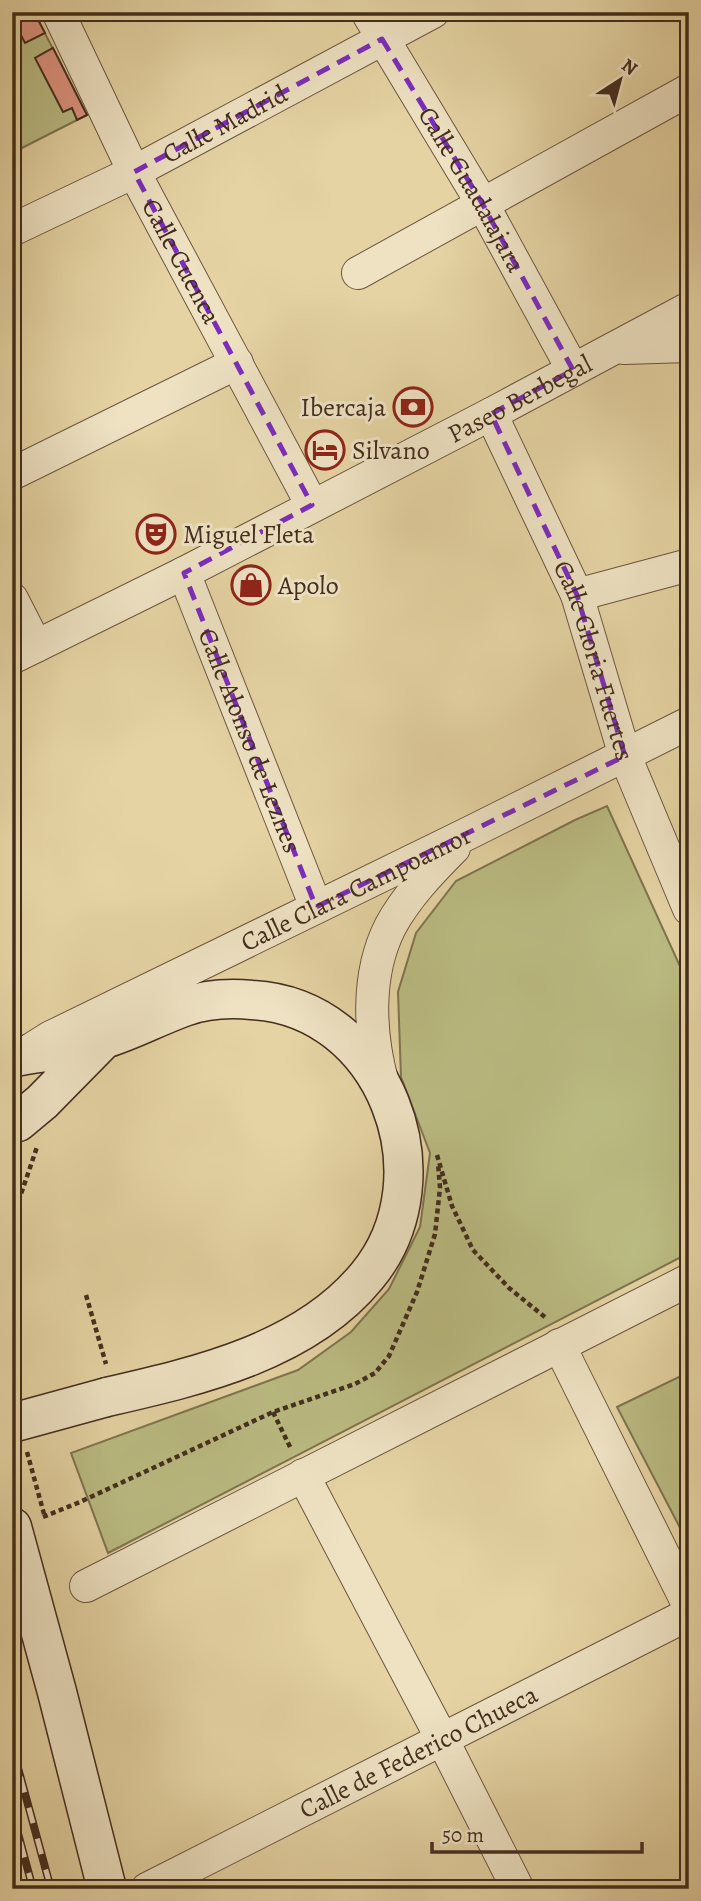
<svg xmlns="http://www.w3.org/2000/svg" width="701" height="1901" viewBox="0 0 701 1901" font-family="Alegreya,serif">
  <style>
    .green { fill: #babb82; stroke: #7e7450; stroke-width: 2 }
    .building { fill: #df9582; stroke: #432d1e; stroke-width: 2 }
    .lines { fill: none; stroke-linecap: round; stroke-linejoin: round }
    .street-casing { stroke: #6c563f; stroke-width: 34 }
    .secondary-casing { stroke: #432d1e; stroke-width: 41 }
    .path { stroke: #432d1e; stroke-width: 4.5; stroke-dasharray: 5 3.5; stroke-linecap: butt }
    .street { stroke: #eee2c3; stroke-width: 32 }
    .secondary { stroke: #eee2c3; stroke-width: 38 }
    .rail-casing { stroke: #432d1e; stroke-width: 8 }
    .rail { stroke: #eee2c3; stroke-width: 5; stroke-dasharray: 16; stroke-linecap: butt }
    .secondary-bridge-casing { stroke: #432d1e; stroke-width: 41; stroke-linecap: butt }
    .secondary-bridge { stroke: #eee2c3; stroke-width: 38 }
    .marked { fill: none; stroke: #7b2cbf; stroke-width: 5; stroke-dasharray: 14 9; stroke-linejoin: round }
    .labels { text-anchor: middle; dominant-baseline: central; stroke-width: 6; stroke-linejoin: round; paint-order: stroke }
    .street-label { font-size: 26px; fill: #432d1e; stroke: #eee2c3 }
    .poi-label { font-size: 26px; fill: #432d1e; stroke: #eee2c3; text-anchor: start }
  </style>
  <rect width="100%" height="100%" fill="#e5d3a3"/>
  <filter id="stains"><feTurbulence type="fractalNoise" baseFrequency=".00286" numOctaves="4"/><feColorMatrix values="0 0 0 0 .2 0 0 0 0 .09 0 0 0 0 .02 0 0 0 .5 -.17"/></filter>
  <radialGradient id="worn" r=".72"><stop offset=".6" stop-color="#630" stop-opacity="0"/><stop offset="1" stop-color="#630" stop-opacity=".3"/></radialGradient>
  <!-- green -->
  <path class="green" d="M12,12H34L87,115L12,153Z
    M607,806L689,986V1253L108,1553L71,1453L298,1370L351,1332L389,1289L420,1227L430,1153L401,1077L398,992L416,933L456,881L575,820Z
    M689,1372V1545L617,1407Z"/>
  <!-- building -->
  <path class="building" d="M12,12H34L45,33L25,43L12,18Z
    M53,48L87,115L77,120L72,108L63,112L35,58Z"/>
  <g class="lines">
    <!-- street casing -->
    <g class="street-casing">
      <g id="street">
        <path id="s1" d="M58,12L134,172L312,505"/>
        <path id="s2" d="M367,12L482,203L573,370"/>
        <path id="s3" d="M12,230L134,172L433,12"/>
        <path d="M358,273L689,90"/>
        <path d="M624,348L689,346"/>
        <path id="s4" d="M491,414L577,595L625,756L689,909"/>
        <path d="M12,474L237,363"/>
        <path id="s5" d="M184,573L316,907"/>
        <path d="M577,595L689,565"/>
        <path d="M12,599L36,646"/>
        <path id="s6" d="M12,658L184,573L491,414L689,308"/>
        <path id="s7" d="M30,1050L49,1038L469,833L689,723"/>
        <path d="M383,1084C369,1034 366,975 390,927C406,897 431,871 454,848"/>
        <path d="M559,1345L689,1606"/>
        <path d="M303,1475L442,1739L518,1889"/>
        <path d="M86,1586L689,1280"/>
        <path id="s8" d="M147,1889L689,1614"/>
      </g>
    </g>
    <!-- secondary casing -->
    <g class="secondary-casing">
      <path id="secondary" d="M12,1058C26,1054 40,1053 54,1051C70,1048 85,1045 101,1040C129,1032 156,1017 184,1007C206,999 230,998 252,1000C385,1007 449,1177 367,1276C305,1352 198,1376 107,1397
        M18,1122L42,1102L103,1040
        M12,1527L57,1692L107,1889"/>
    </g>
    <!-- path -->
    <path class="path" d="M437,1155L452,1206L473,1250L509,1288L546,1318
      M12,1226L20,1197L37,1147
      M86,1295L106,1364
      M273,1412L291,1449
      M27,1452L44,1514
      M43,1517L80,1502L273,1412L355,1384L375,1373L389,1356L417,1292L435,1234L440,1188L438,1163"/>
    <!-- street -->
    <use href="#street" class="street"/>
    <!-- secondary -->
    <use href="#secondary" class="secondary"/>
    <!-- rail casing -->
    <g class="rail-casing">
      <path id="rail" d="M12,1746L51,1889
        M12,1811L33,1889"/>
    </g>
    <!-- rail -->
    <use href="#rail" class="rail"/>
    <!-- secondary-bridge casing -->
    <g class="secondary-bridge-casing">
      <path id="secondary-bridge" d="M12,1423L107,1397"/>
    </g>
    <!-- secondary-bridge -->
    <use href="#secondary-bridge" class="secondary-bridge"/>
  </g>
  <!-- marked area -->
  <path class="marked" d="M382,39L482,203L573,370L491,414L577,595L625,756L316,907L184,573L312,505L134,172Z"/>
  <!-- icons -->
  <defs>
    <g id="bank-ring" transform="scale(2.0125)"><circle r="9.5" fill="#eee2c3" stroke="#8f2418" stroke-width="1.5"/><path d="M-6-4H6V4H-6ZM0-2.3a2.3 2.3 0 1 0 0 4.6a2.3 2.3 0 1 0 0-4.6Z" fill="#8f2418"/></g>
    <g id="hotel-ring" transform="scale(2.0125)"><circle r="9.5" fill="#eee2c3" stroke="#8f2418" stroke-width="1.5"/><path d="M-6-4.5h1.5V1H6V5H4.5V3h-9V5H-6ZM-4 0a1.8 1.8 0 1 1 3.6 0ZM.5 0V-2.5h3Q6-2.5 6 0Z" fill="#8f2418"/></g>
    <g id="theatre-ring" transform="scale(2.0125)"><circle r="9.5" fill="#eee2c3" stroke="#8f2418" stroke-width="1.5"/><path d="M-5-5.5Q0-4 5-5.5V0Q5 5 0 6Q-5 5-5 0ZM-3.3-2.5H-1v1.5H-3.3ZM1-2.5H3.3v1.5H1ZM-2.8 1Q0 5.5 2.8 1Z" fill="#8f2418"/></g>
    <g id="shop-ring" transform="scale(2.0125)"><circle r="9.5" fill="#eee2c3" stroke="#8f2418" stroke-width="1.5"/><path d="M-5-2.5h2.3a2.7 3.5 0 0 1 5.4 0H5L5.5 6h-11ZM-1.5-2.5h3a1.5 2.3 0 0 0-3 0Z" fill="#8f2418"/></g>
  </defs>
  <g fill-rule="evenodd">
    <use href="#bank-ring" x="413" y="407"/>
    <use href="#hotel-ring" x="325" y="450"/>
    <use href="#theatre-ring" x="156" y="534"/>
    <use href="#shop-ring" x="251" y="585"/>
  </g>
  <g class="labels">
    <!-- street labels -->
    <g class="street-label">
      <text stroke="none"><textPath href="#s3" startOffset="238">Calle Madrid</textPath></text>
      <text stroke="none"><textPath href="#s2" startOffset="206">Calle Guadalajara</textPath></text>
      <text stroke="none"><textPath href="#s1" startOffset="278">Calle Cuenca</textPath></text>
      <text stroke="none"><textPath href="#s6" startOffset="570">Paseo Berbegal</textPath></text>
      <text stroke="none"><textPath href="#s4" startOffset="268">Calle Gloria Fuertes</textPath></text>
      <text stroke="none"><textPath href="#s5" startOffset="180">Calle Alonso de Leznes</textPath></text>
      <text stroke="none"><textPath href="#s7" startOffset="364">Calle Clara Campoamor</textPath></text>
      <text stroke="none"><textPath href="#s8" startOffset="304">Calle de Federico Chueca</textPath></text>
    </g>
    <!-- poi labels -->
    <g class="poi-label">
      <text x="386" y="407" text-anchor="end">Ibercaja</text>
      <text x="352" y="450">Silvano</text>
      <text x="183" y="534">Miguel Fleta</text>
      <text x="278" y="585">Apolo</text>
    </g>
  </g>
  <!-- margin -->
  <rect width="701" height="1901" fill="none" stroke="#e5d3a3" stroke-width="42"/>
  <rect x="14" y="14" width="673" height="1873" fill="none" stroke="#432d1e" stroke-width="3.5"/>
  <rect x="21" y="21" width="659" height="1859" fill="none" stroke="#432d1e" stroke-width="2"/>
  <!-- north arrow -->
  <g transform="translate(620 80) rotate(36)" stroke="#eee2c3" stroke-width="5" paint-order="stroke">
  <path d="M0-5L12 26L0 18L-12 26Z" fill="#432d1e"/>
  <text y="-10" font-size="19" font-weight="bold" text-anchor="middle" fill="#432d1e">N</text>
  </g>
  <!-- scale -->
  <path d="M432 1842v10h210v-10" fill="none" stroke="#432d1e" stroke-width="3.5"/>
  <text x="442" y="1842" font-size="21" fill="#432d1e" stroke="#eee2c3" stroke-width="5" paint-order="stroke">50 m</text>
  <rect width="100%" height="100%" filter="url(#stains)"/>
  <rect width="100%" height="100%" fill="url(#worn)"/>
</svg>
